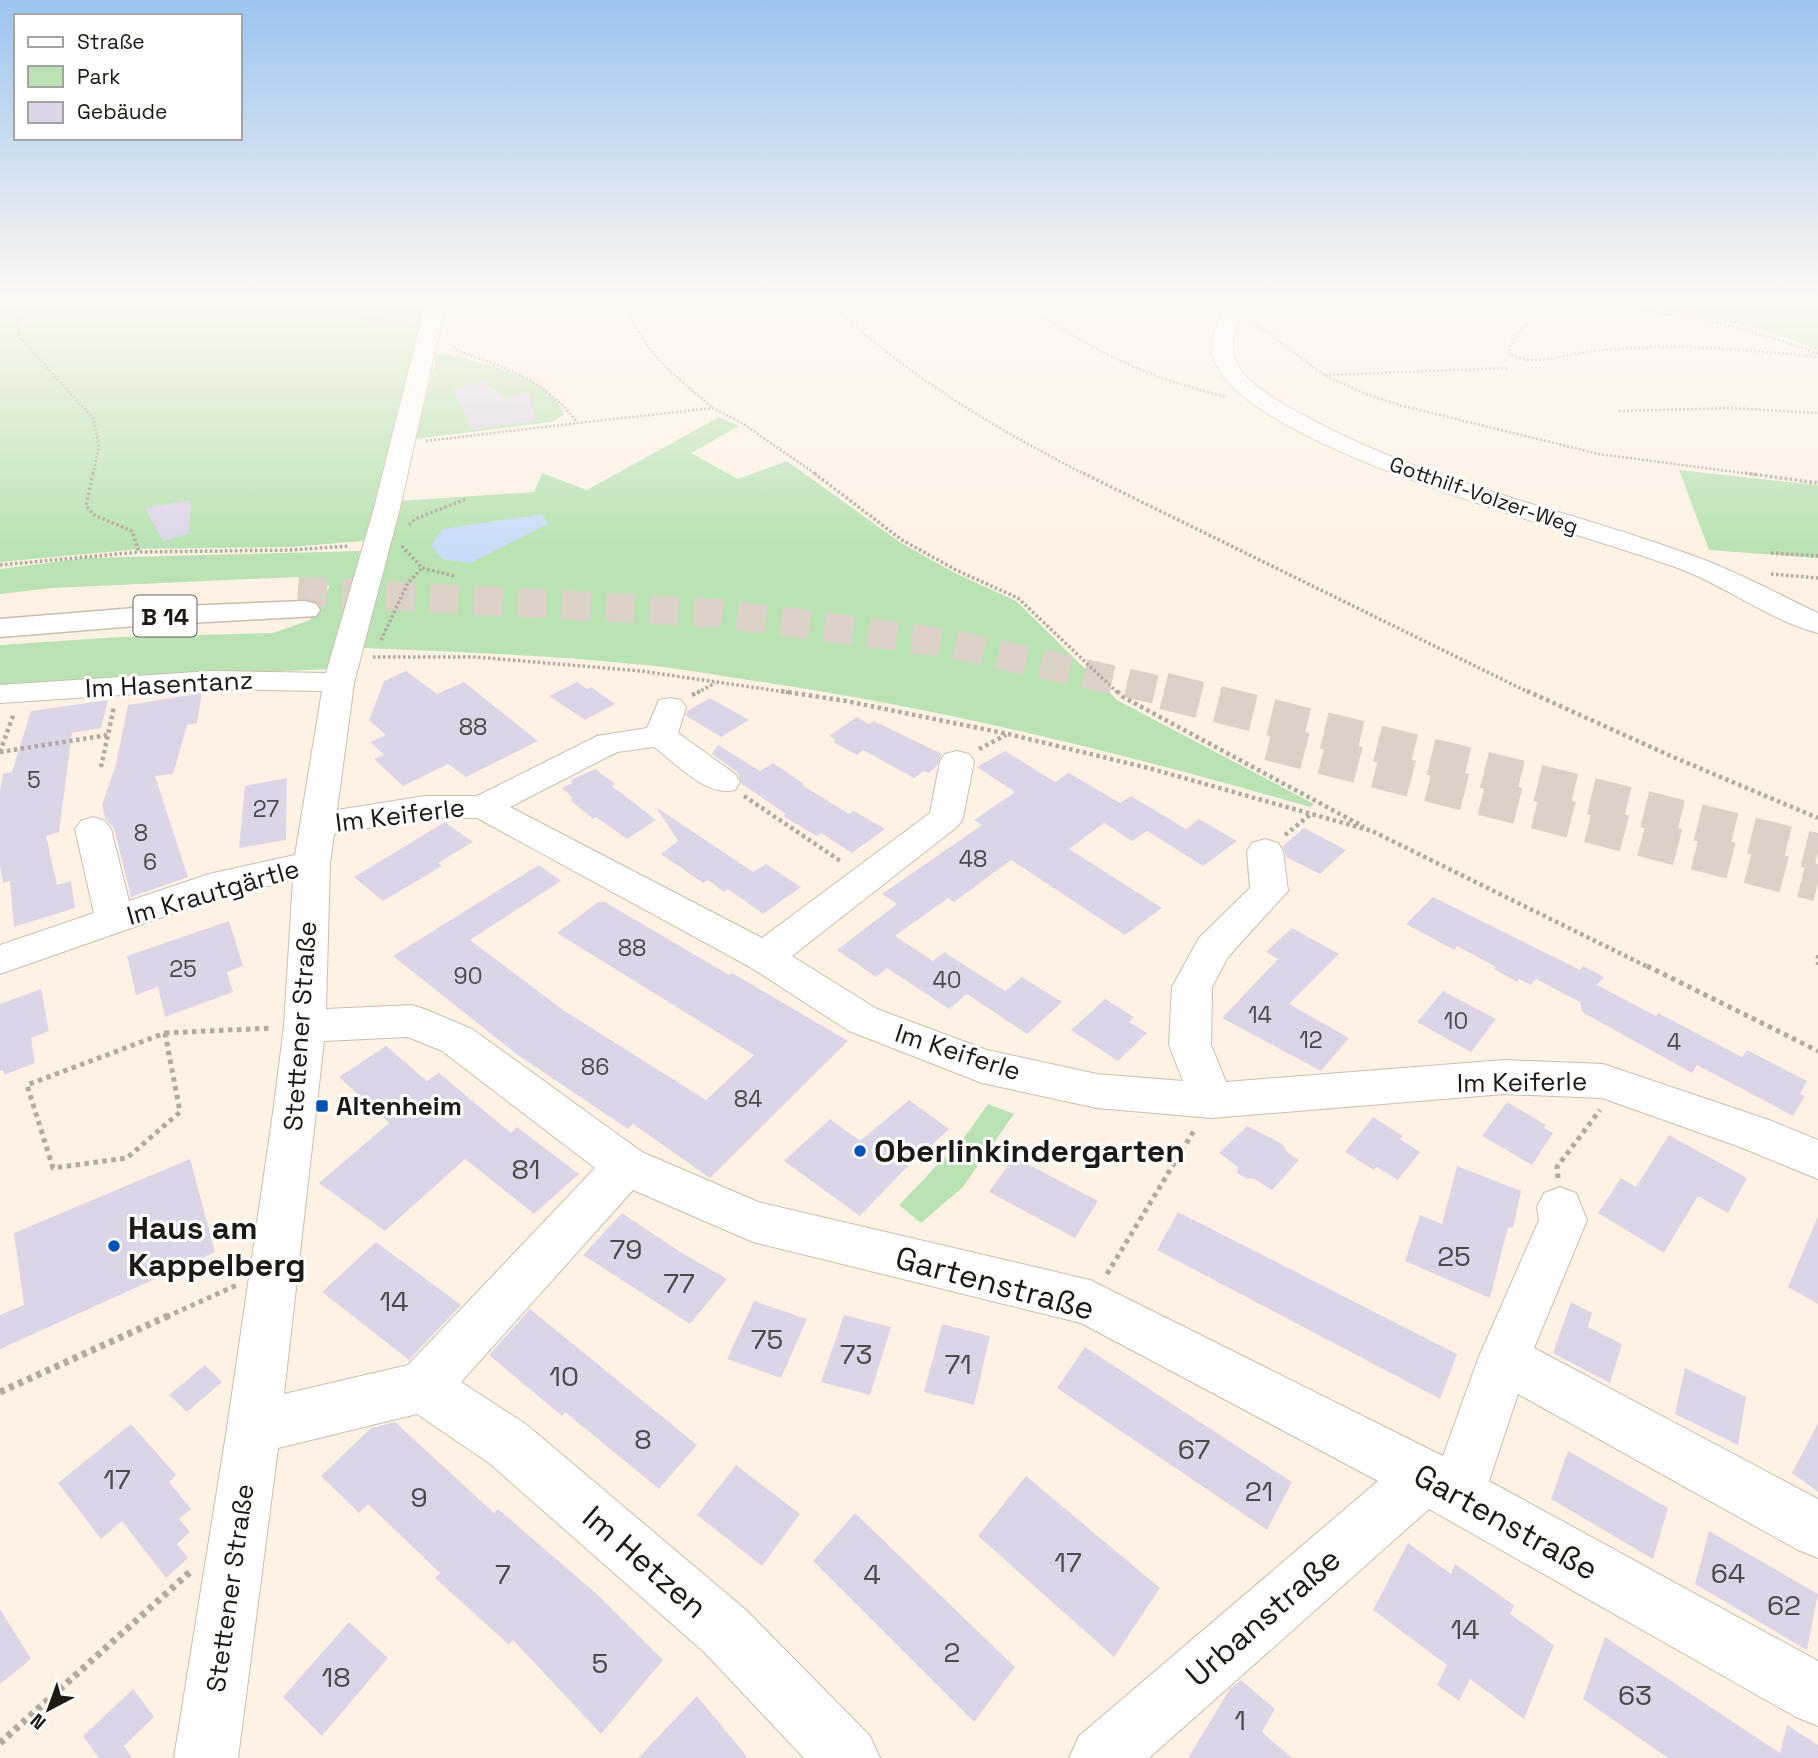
<svg xmlns="http://www.w3.org/2000/svg" width="1818" height="1758" viewBox="0 0 1818 1758" font-family="'Space Grotesk',sans-serif">
  <style>
    .green { fill: #b9e3b3 }
    .water { fill: #c9ddf9 }
    .building { fill: #dcd5e8 }
    .lines { fill: none; stroke-linecap: round; stroke-linejoin: round }
    .highway-tunnel-far1 { stroke: #dcd1c6; stroke-width: 29; stroke-dasharray: 29 15; stroke-linecap: butt }
    .highway-tunnel { stroke: #dcd1c6; stroke-width: 37; stroke-dasharray: 37 18; stroke-linecap: butt }
    .minor-casing { stroke: #cbbdae; stroke-width: 2 }
    .highway-casing { stroke: #cbbdae; stroke-width: 3 }
    .path-far4 { stroke: #b3a99f; stroke-width: 2.5; stroke-dasharray: 2 2; stroke-linecap: butt }
    .path-far3 { stroke: #b3a99f; stroke-width: 3.5; stroke-dasharray: 2.5 2.5; stroke-linecap: butt }
    .path-far2 { stroke: #b3a99f; stroke-width: 4.5; stroke-dasharray: 3.5 3.5; stroke-linecap: butt }
    .path-far1 { stroke: #b3a99f; stroke-width: 5; stroke-dasharray: 4.5 4.5; stroke-linecap: butt }
    .path { stroke: #b3a99f; stroke-width: 7; stroke-dasharray: 5 5; stroke-linecap: butt }
    .minor { fill: #fff; fill-rule: evenodd }
    .highway { fill: #fff; fill-rule: evenodd }
    .poi-dot { fill: #0250ba; stroke: #fff; stroke-width: 2.5 }
    .labels { text-anchor: middle; dominant-baseline: central; stroke-width: 6; stroke-linejoin: round; paint-order: stroke }
    .far-street-label { font-size: 21px; fill: #1e1913; stroke: #fff }
    .number-label { font-size: 23px; fill: #4e4848 }
    .shield { fill: #fff; stroke: #625e5a; stroke-width: 2 }
    .shield-label { font-size: 24px; font-weight: bold; fill: #1e1913 }
    .street-label { font-size: 26px; fill: #1e1913; stroke: #fff }
    .poi-label { font-size: 26px; font-weight: bold; fill: #1e1913; stroke: #fff; text-anchor: start }
    .near-number-label { font-size: 28px; fill: #4e4848 }
    .near-poi-label { font-size: 32px; font-weight: bold; fill: #1e1913; stroke: #fff; text-anchor: start }
    .near-street-label { font-size: 32px; fill: #1e1913; stroke: #fff }
  </style>
  <rect width="100%" height="100%" fill="#fef2e5"/>
  <!-- green -->
  <path class="green" d="M0,302H432L382,506L363,541L291,547L140,549L0,562Z
    M1602,302H1818V351C1751,319 1674,314 1602,302Z
    M447,354C481,363 554,377 564,415L552,422L415,439L437,355Z
    M719,417L739,426L691,453L738,479L787,461L901,543L955,573L1016,601L1117,700L1314,804L1310,807C1123,753 941,708 748,680C714,675 679,668 644,665C551,655 457,652 364,648L385,546L399,501L534,492L542,473L587,490Z
    M1679,470L1818,485V558L1709,550Z
    M360,551L330,669L54,681L0,686V645L119,637L273,633L310,620L330,586L296,577L52,588L0,594V569L85,558Z
    M988,1104L1014,1114L963,1187L921,1223L899,1205L966,1135Z"/>
  <!-- water -->
  <path class="water" d="M542,514L548,524L470,563L442,559L431,545L443,529Z"/>
  <!-- building -->
  <path class="building" d="M484,381L505,398L529,392L535,421L472,430L453,389Z
    M191,500L189,529L191,533L163,541L145,508Z
    M406,671L437,694L464,682L538,741L466,777L448,764L403,786L374,759L384,755L370,742L386,735L369,720L384,681Z
    M577,682L587,689L591,687L615,704L585,720L549,696Z
    M202,693L197,723L187,725L173,774L155,776L188,877L131,897L114,828L105,818L102,805L116,764L128,705Z
    M710,698L749,720L721,737L686,716L687,711Z
    M108,700L101,728L72,733L59,832L46,836L57,885L71,881L75,908L14,927L10,881L3,883L0,866V791L3,774L12,772L31,711Z
    M857,717L869,724L874,721L942,754L936,767L928,773L924,771L914,778L863,750L857,755L833,742L836,739L829,736Z
    M718,745L760,771L773,763L804,784L802,785L849,814L854,811L885,829L852,853L821,833L816,836L783,816L786,814L742,784L737,772L712,754Z
    M1005,751L1055,782L1069,773L1120,803L1131,796L1186,829L1199,819L1237,841L1203,866L1147,831L1132,841L1104,823L1069,849L1162,908L1125,935L1011,860L954,902L948,898L895,936L933,961L944,952L1005,991L1022,977L1062,1002L1027,1034L967,994L949,1009L887,968L876,977L837,950L897,904L882,894L982,825L974,820L1015,792L977,767Z
    M595,769L615,784L612,786L656,820L627,839L596,817L593,819L570,800L573,798L562,788L572,783L571,780Z
    M287,778L286,840L239,848L245,786Z
    M656,807L753,872L766,864L801,887L763,914L728,889L724,892L708,880L703,883L661,854L678,841Z
    M445,822L473,842L438,863L442,866L383,901L354,877Z
    M1304,828L1346,850L1320,874L1286,857L1283,846Z
    M539,865L561,881L470,940L563,1010L706,1100L754,1055L557,933L598,902H605L729,975L732,973L848,1041L710,1178L633,1124L628,1129L515,1053L393,956Z
    M1433,897L1580,970L1583,966L1604,977L1597,985L1656,1016L1658,1013L1742,1057L1747,1050L1807,1081L1800,1094L1805,1096L1793,1116L1697,1065L1692,1073L1582,1012L1580,1002L1536,979L1531,985L1519,979L1517,982L1494,969L1496,967L1457,946L1454,950L1406,924Z
    M229,921L243,966L227,972L233,992L165,1017L158,987L136,995L127,956Z
    M1292,928L1339,954L1289,1004L1349,1038L1321,1071L1222,1018L1278,959L1266,952Z
    M41,989L49,1031L31,1038L35,1063L4,1075L3,1070L0,1071V1004Z
    M1443,991L1496,1019L1471,1052L1417,1022Z
    M1105,999L1134,1017L1129,1022L1147,1033L1118,1061L1071,1030Z
    M386,1046L427,1081L439,1073L511,1133L517,1127L579,1174L534,1214L465,1159L385,1231L319,1183L389,1123L339,1077Z
    M909,1100L949,1129L905,1169L860,1216L784,1161L830,1119L860,1141Z
    M1507,1102L1546,1125L1544,1128L1553,1133L1532,1165L1482,1136Z
    M1373,1117L1403,1136L1400,1139L1420,1152L1398,1180L1377,1167L1374,1170L1345,1152Z
    M1247,1126L1282,1144L1287,1152L1299,1160L1272,1190L1253,1178L1247,1179L1237,1173L1238,1167L1219,1153Z
    M1669,1135L1747,1178L1728,1213L1698,1196L1664,1253L1598,1213L1621,1178L1636,1187Z
    M1014,1157L1098,1201L1075,1238L989,1192Z
    M190,1159L215,1252L0,1349V1315L24,1305L14,1233Z
    M1457,1166L1521,1191L1513,1228L1508,1227L1490,1298L1405,1261L1420,1215L1442,1224Z
    M1178,1212L1457,1354L1440,1399L1157,1250Z
    M622,1213L682,1253L727,1279L690,1324L583,1255Z
    M1818,1216V1304L1788,1287Z
    M376,1242L461,1305L409,1360L322,1292Z
    M754,1301L807,1319L781,1378L727,1359Z
    M1571,1302L1592,1313L1588,1327L1622,1344L1610,1383L1553,1353Z
    M530,1309L697,1445L659,1489L565,1412L562,1416L489,1355Z
    M844,1315L891,1327L870,1395L821,1382Z
    M942,1324L990,1336L974,1405L924,1392Z
    M1085,1347L1292,1482L1267,1530L1057,1388Z
    M205,1365L222,1382L187,1412L169,1395Z
    M1685,1368L1746,1397L1738,1445L1675,1414Z
    M395,1422L494,1513L498,1509L598,1595L663,1660L601,1734L513,1640L509,1645L435,1578L440,1573L368,1504L359,1513L321,1476L371,1428Z
    M1818,1423V1492L1792,1473Z
    M131,1424L176,1475L169,1482L191,1509L179,1519L190,1532L177,1544L188,1558L166,1578L122,1521L101,1539L58,1483Z
    M1568,1451L1668,1508L1653,1559L1551,1499Z
    M736,1465L800,1514L762,1566L697,1515Z
    M1026,1476L1160,1588L1114,1657L978,1536Z
    M855,1513L1015,1667L974,1722L813,1561Z
    M1709,1531L1818,1594L1807,1650L1695,1584Z
    M1408,1543L1451,1574L1455,1564L1514,1605L1510,1614L1554,1645L1524,1719L1470,1679L1459,1701L1437,1685L1447,1665L1373,1610Z
    M0,1609L31,1659L0,1684Z
    M349,1622L388,1658L322,1736L283,1697Z
    M1605,1637L1780,1753L1787,1725L1818,1745V1758H1668L1583,1699Z
    M1241,1680L1275,1709L1262,1732L1292,1758H1188L1230,1689Z
    M133,1689L154,1717L124,1746L132,1758H99L83,1736Z
    M697,1696L748,1758H638Z"/>
  <g class="lines">
    <!-- highway-tunnel-far1 -->
    <path class="highway-tunnel-far1" d="M298,591L718,613L948,643L1172,693"/>
    <!-- highway-tunnel -->
    <path class="highway-tunnel" d="M1164,691L1818,852
      M1269,742L1818,883"/>
    <!-- minor casing -->
    <g class="minor-casing">
      <path id="minor" d="M426,302H446L400,508L354,683L337,810L425,796H477L597,736L647,728L659,700L670,698L681,700L686,707L678,733L735,774L740,782L735,790C706,797 677,764 654,747L617,752L510,807L762,938L930,813L940,761L945,754L957,751L969,754L974,761L963,818L958,826L792,956L877,1009L987,1050L1097,1074L1183,1081L1169,1045L1172,987L1199,938L1250,888L1247,851L1252,843L1265,839L1278,843L1283,851L1288,891L1228,957L1212,987L1211,1045L1226,1082L1504,1060L1603,1064L1772,1121L1818,1140V1179L1740,1147L1602,1098L1504,1094L1212,1118L1097,1108L982,1083L849,1031L750,967L477,818H425L334,834L330,863L326,1009L412,1005L427,1010L472,1029L642,1152L758,1202L1090,1280L1443,1456L1478,1359L1539,1220L1537,1207L1544,1193L1560,1187L1576,1193L1587,1220L1534,1348L1818,1499V1558L1798,1550L1518,1394L1489,1481L1818,1661V1726L1796,1717L1429,1509L1149,1758H1069L1079,1736L1378,1481L1081,1323L753,1242L633,1190L461,1382L527,1425L746,1610L870,1736L880,1758H804L704,1652L489,1463L417,1414L278,1448L238,1758H174L227,1428L274,1106L284,1026L293,880L217,898L0,974V945L94,913L75,829L81,821L93,817L105,821L111,829L129,901L209,874L295,855L322,691L212,689L0,703V685L212,671L326,673L374,508ZM408,1037L442,1051L595,1168L408,1365L284,1394L324,1041Z
        M1229,302H1248C1236,322 1225,351 1242,372C1259,392 1285,405 1307,417C1428,484 1573,510 1702,559C1742,574 1780,595 1818,613V633C1771,621 1729,588 1683,570C1587,533 1253,452 1215,362C1207,343 1218,318 1229,302Z
        M1515,302H1542L1533,308L1517,306Z"/>
    </g>
    <!-- highway casing -->
    <g class="highway-casing">
      <path id="highway" d="M305,601L316,604L320,610L316,616L135,626L0,637V619L135,608Z"/>
    </g>
    <!-- path-far4 -->
    <path class="path-far4" d="M13,302L20,338L93,418L99,446L93,475
      M326,302L357,317L408,325
      M625,302C639,349 676,377 712,407
      M829,302C905,375 993,427 1086,475
      M1021,302C1090,349 1145,378 1227,397
      M1590,302C1668,314 1745,324 1818,354
      M0,307L12,305
      M1529,319L1509,348V354C1534,367 1561,355 1588,352C1664,342 1742,349 1818,357
      M1252,321L1324,375L1366,394L1403,406L1599,454L1758,475
      M450,344L456,350C510,371 540,375 578,423L713,408L742,423L817,475
      M1325,375L1508,368
      M1619,411L1731,408L1818,413
      M426,441L578,423"/>
    <!-- path-far3 -->
    <path class="path-far3" d="M93,473L86,506L94,515L132,531L139,552L290,550L349,546
      M814,473L902,540L958,571L1018,598L1118,693
      M1083,473L1530,693
      M1745,473L1818,483
      M409,525L415,519L466,499
      M402,546L422,568L455,576
      M1771,553L1818,556
      M0,565L139,552
      M1771,574L1818,578
      M381,640L408,583L422,568
      M373,657H475L641,671L792,693
      M697,693L715,683"/>
    <!-- path-far2 -->
    <path class="path-far2" d="M781,691L846,701L1008,734L1152,769L1372,831L1650,968
      M1117,691L1123,697L1364,827
      M1527,691L1673,757L1818,818
      M692,695L700,691
      M979,749L1006,735
      M0,752L108,735
      M0,752L14,713
      M101,767L114,707
      M744,796L842,862
      M1285,835L1311,814
      M1818,955V965"/>
    <!-- path-far1 -->
    <path class="path-far1" d="M1647,966L1818,1051
      M165,1033L180,1112L127,1158L53,1168L27,1085Z
      M165,1033L272,1028
      M1558,1178L1557,1167L1600,1110
      M1107,1274L1195,1129
      M166,1317L237,1285"/>
    <!-- path -->
    <path class="path" d="M0,1392L170,1315
      M0,1743L190,1572"/>
    <!-- minor -->
    <use href="#minor" class="minor"/>
    <!-- highway -->
    <use href="#highway" class="highway"/>
  </g>
  <!-- sky -->
  <linearGradient id="sky" x2="0" y2="1"><stop stop-color="#9bc4ef"/><stop offset="0.55" stop-color="#fff9f3"/><stop offset="1" stop-color="#fff9f3" stop-opacity="0"/></linearGradient>
  <rect width="1818" height="548" fill="url(#sky)"/>
  <!-- markers -->
  <g class="poi-dot">
    <rect x="315" y="1099" width="14" height="14" rx="3.5"/>
    <circle cx="860" cy="1151" r="7"/>
    <circle cx="114" cy="1246" r="7"/>
  </g>
  <g class="labels">
    <!-- far-street labels -->
    <g class="far-street-label">
      <text transform="translate(1484 495) rotate(19)">Gotthilf-Volzer-Weg</text>
    </g>
    <!-- number labels -->
    <g class="number-label">
      <text x="473" y="727">88</text>
      <text x="34" y="780">5</text>
      <text x="266" y="809">27</text>
      <text x="141" y="833">8</text>
      <text x="973" y="859">48</text>
      <text x="150" y="862">6</text>
      <text x="632" y="948">88</text>
      <text x="183" y="969">25</text>
      <text x="468" y="976">90</text>
      <text x="947" y="980">40</text>
      <text x="1260" y="1015">14</text>
      <text x="1456" y="1021">10</text>
      <text x="1311" y="1040">12</text>
      <text x="1674" y="1042">4</text>
      <text x="595" y="1067">86</text>
      <text x="748" y="1099">84</text>
    </g>
    <!-- shield labels -->
    <rect class="shield" x="133.5" y="595.5" width="63" height="41" rx="5"/>
    <g class="shield-label">
      <text x="165" y="616">B 14</text>
    </g>
    <!-- street labels -->
    <g class="street-label">
      <text transform="translate(169 684) rotate(-3)">Im Hasentanz</text>
      <text transform="translate(400 815) rotate(-7)">Im Keiferle</text>
      <text transform="translate(213 892) rotate(-16)">Im Krautgärtle</text>
      <text transform="translate(300 1026) rotate(-86)">Stettener Straße</text>
      <text transform="translate(958 1052) rotate(18)">Im Keiferle</text>
      <text transform="translate(1522 1082) rotate(-1)">Im Keiferle</text>
      <text transform="translate(230 1588) rotate(-82)">Stettener Straße</text>
    </g>
    <!-- poi labels -->
    <g class="poi-label">
      <text x="336" y="1106">Altenheim</text>
    </g>
    <!-- near-number labels -->
    <g class="near-number-label">
      <text x="526" y="1169">81</text>
      <text x="626" y="1249">79</text>
      <text x="1454" y="1256">25</text>
      <text x="679" y="1283">77</text>
      <text x="394" y="1301">14</text>
      <text x="767" y="1339">75</text>
      <text x="856" y="1354">73</text>
      <text x="958" y="1364">71</text>
      <text x="564" y="1376">10</text>
      <text x="643" y="1439">8</text>
      <text x="1194" y="1449">67</text>
      <text x="117" y="1479">17</text>
      <text x="1259" y="1491">21</text>
      <text x="419" y="1497">9</text>
      <text x="1068" y="1562">17</text>
      <text x="1728" y="1573">64</text>
      <text x="503" y="1574">7</text>
      <text x="872" y="1574">4</text>
      <text x="1784" y="1605">62</text>
      <text x="1465" y="1629">14</text>
      <text x="952" y="1652">2</text>
      <text x="600" y="1663">5</text>
      <text x="336" y="1677">18</text>
      <text x="1635" y="1695">63</text>
      <text x="1240" y="1720">1</text>
    </g>
    <!-- near-poi labels -->
    <g class="near-poi-label">
      <text x="874" y="1151">Oberlinkindergarten</text>
      <text x="128" y="1228">Haus am<tspan x="128" dy="37">Kappelberg</tspan></text>
    </g>
    <!-- near-street labels -->
    <g class="near-street-label">
      <text transform="translate(995 1283) rotate(15)">Gartenstraße</text>
      <text transform="translate(1506 1522) rotate(29)">Gartenstraße</text>
      <text transform="translate(645 1562) rotate(41)">Im Hetzen</text>
      <text transform="translate(1263 1617) rotate(-41)">Urbanstraße</text>
    </g>
  </g>
  <!-- legend -->
  <rect x="14" y="14" width="228" height="126" fill="#ffffff" stroke="#a5a3a1" stroke-width="2"/>
  <rect x="28" y="37" width="35" height="10" fill="#ffffff" stroke="#a5a3a1" stroke-width="2"/>
  <text x="77" y="49" font-size="21" fill="#1e1913">Straße</text>
  <rect x="28" y="66" width="35" height="21" fill="#b9e3b3" stroke="#a5a3a1" stroke-width="2"/>
  <text x="77" y="84" font-size="21" fill="#1e1913">Park</text>
  <rect x="28" y="102" width="35" height="21" fill="#dcd5e8" stroke="#a5a3a1" stroke-width="2"/>
  <text x="77" y="119" font-size="21" fill="#1e1913">Gebäude</text>
  <!-- north arrow -->
  <g transform="translate(49 1709) rotate(221)" stroke="#ffffff" stroke-width="5" paint-order="stroke">
  <path d="M0-5L12 26L0 18L-12 26Z" fill="#1e1913"/>
  <text y="-10" font-size="19" font-weight="bold" text-anchor="middle" fill="#1e1913">N</text>
  </g>
</svg>
